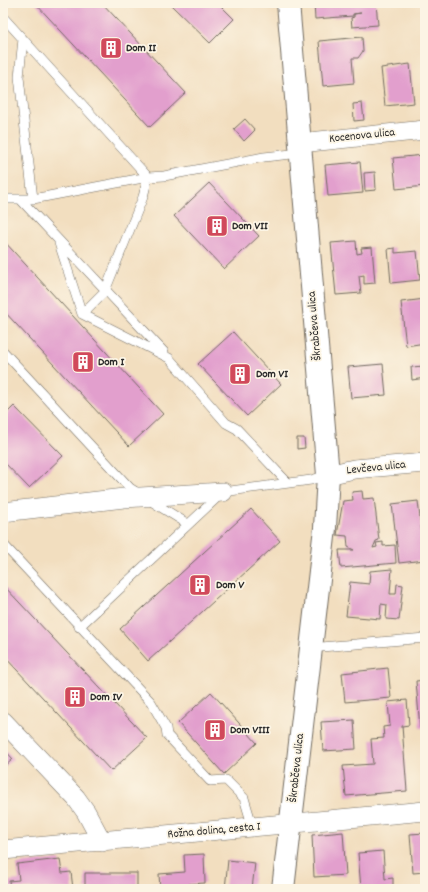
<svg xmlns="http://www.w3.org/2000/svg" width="428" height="892" viewBox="0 0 428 892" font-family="Dekko,sans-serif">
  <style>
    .building { fill: #e29fcd }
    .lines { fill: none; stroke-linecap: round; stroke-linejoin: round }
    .service-casing { stroke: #716a5f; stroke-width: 10 }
    .minor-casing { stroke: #716a5f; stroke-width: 20 }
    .tertiary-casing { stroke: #716a5f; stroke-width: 24 }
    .service { stroke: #fff; stroke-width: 9 }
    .minor { stroke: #fff; stroke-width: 19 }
    .tertiary { stroke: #fff; stroke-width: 22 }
    .labels { text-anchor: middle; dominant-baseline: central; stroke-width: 3.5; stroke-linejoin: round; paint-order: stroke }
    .poi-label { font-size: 12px; font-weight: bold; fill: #2b2b2b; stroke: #fcf5e5; text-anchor: start }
    .street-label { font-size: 12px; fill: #2b2b2b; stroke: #fcf5e5 }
  </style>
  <rect width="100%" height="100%" fill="#fcf5e5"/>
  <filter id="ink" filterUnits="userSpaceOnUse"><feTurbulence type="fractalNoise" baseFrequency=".025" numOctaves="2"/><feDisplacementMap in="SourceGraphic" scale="8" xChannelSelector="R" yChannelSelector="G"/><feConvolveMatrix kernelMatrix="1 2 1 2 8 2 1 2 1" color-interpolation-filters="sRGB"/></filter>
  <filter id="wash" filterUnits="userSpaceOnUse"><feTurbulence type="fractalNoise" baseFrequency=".012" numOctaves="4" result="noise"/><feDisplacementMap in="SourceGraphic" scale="16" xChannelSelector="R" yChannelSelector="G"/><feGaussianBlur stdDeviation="0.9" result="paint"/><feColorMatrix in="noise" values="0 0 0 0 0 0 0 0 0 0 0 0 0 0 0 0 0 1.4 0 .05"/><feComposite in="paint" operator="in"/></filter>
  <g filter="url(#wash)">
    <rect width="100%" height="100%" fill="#f2debf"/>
    <g id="blocks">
      <!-- building -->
      <path class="building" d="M35,3H102L186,93L150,127Z
        M175,3H218L234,19L210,43L172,6Z
        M314,3H376L378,25L352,27L351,18L354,17V14L361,13L353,14V16L315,19Z
        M362,37L363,51L358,58H352L354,83L323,86L319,41Z
        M410,64L414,103L385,106L381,68Z
        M362,103L364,120L354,121L353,104Z
        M245,119L255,130L244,141L234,129Z
        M424,155L425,186L396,189L393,158Z
        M360,162L363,193L328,196L325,165Z
        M375,172L376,190L365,191L364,173Z
        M209,183L259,236L224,269L174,216Z
        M3,240L163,414L129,446L3,310Z
        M356,241L357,254L362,253L361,248L372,247L375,283L364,284V275L359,276L361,293L336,295L331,243Z
        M395,248V253L417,251L420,280L391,283L388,249Z
        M425,299V343L406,346L401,302Z
        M233,332L281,384L247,416L198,364Z
        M383,364L386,395L351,398L348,367Z
        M425,366V378L412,380L411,367Z
        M14,406L63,456L29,488L3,461V417Z
        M297,438H304L305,448L297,449Z
        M362,491L363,499L374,498L379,540L376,541L373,548L377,547L376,543L383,542V546L395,545L396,563L341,568L339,550H354L348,547L347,536L337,535L343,501L353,500L352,492Z
        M418,501L425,560L399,563L392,504Z
        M251,509L280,541L148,661L120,629Z
        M392,569L390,594H396L397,584L403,585L399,620L386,619L387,605L381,604L380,619L346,616L350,582L369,584L370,571Z
        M3,585L147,738L111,771L3,655Z
        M388,668L391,698L345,702L342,673Z
        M425,680V728H420L416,681Z
        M211,692L257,743L224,774L178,723Z
        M407,700L409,725L402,726L407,791L346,796L343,766L373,764L371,739L384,738L383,727L390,726L388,702Z
        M354,720L356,749L323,751L321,722Z
        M3,748L13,759L3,768Z
        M343,832L346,875L314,877L312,835Z
        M425,833V872L413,873L410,834Z
        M383,851L385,879L393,878V889H361L358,853Z
        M204,854L205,883L189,884L190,889H160L159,874L185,872L184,855Z
        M60,859L62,873L71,872L73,889H10L9,881L19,880L17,864Z
        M228,860L255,863L252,889H225Z
        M85,873H137V889H85Z"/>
    </g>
  </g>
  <g filter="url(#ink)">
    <use href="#blocks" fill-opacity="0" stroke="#716a5f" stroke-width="1"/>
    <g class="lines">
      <!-- service casing -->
      <g class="service-casing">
        <path id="service" d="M3,17L148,177L164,176L264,157L301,153
          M23,39L19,77L33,199
          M3,199H33L148,177L143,197L105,291L82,314L169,358L226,423L237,429L288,483
          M20,199L164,352
          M59,243L82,314
          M3,351L130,488L188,524
          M3,544L151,702L166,728L167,735L210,781L226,780L244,798L253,828
          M79,627L223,492L311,480L328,475
          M310,648L425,638"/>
      </g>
      <!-- minor casing -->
      <g class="minor-casing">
        <path id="minor" d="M300,143L425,130
          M328,475L354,469L425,463
          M3,512L124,498L223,492
          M3,721L76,798L86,812L102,842
          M3,850L425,811"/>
      </g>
      <!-- tertiary casing -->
      <g class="tertiary-casing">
        <path id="tertiary" d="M283,889L325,528L328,475L288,3"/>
      </g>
      <!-- service -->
      <use href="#service" class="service"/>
      <!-- minor -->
      <use href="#minor" class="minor"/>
      <!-- tertiary -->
      <use href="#tertiary" class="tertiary"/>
    </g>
  </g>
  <!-- icons -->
  <defs>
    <g id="building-square" transform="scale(1.15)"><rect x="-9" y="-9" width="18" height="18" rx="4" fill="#d1495b" stroke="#fcf5e5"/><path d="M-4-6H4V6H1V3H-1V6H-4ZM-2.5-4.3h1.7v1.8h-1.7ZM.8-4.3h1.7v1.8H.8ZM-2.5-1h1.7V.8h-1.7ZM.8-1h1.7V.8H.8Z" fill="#fff"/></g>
  </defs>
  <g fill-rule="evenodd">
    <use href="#building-square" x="111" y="48"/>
    <use href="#building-square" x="217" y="226"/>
    <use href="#building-square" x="83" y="362"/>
    <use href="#building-square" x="240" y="374"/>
    <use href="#building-square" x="200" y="585"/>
    <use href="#building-square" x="75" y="697"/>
    <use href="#building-square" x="215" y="730"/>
  </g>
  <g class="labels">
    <!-- poi labels -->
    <g class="poi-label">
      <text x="126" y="48">Dom II</text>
      <text x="232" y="226">Dom VII</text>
      <text x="98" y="362">Dom I</text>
      <text x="256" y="374">Dom VI</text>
      <text x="216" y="585">Dom V</text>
      <text x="90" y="697">Dom IV</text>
      <text x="230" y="730">Dom VIII</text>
    </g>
    <!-- street labels -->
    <g class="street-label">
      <text transform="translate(362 136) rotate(-6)">Kocenova ulica</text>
      <text transform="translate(315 326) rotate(-95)">Škrabčeva ulica</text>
      <text transform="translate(376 468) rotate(-6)">Levčeva ulica</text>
      <text transform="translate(297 768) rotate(-84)">Škrabčeva ulica</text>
      <text transform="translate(214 831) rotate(-5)">Rožna dolina, cesta I</text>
    </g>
  </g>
  <!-- margin -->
  <rect width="428" height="892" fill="none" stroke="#fcf5e5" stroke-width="16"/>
</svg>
